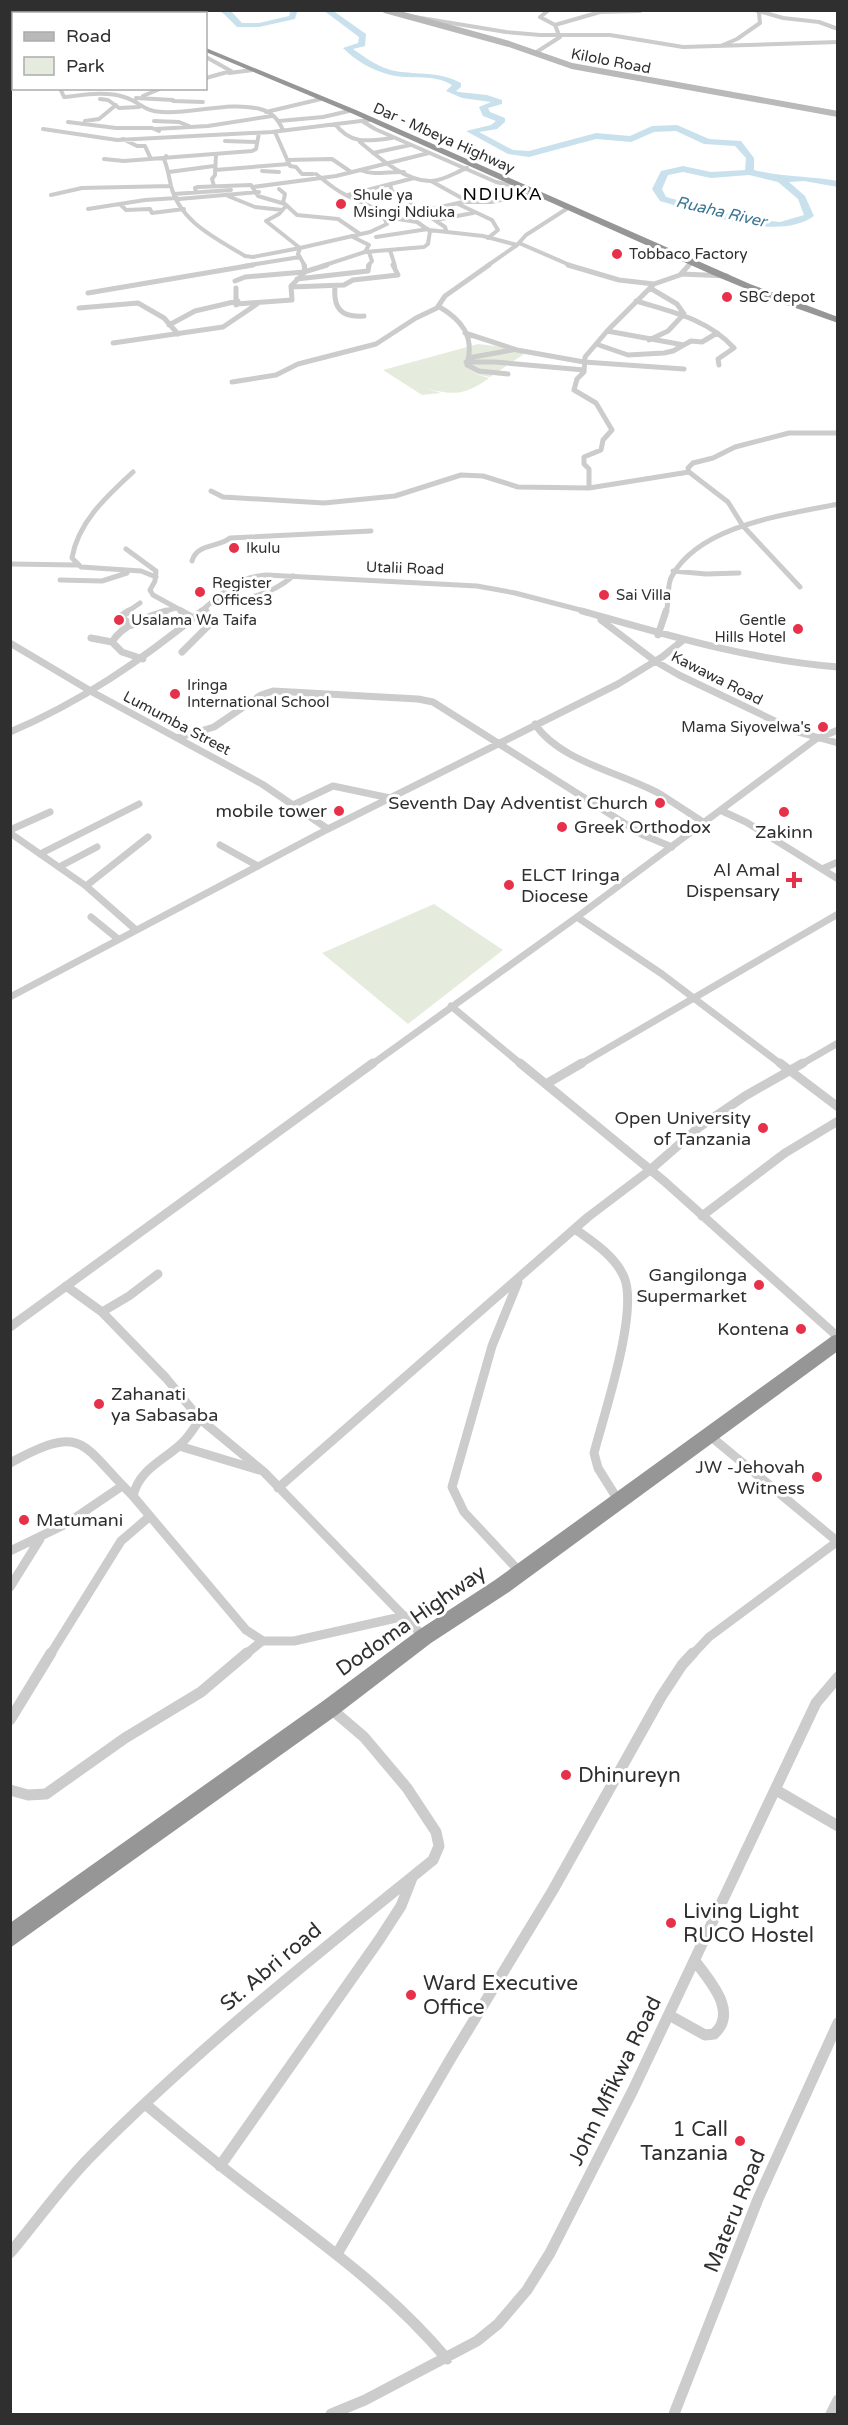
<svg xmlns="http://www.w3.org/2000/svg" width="848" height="2425" viewBox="0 0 848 2425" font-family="'Varela Round',sans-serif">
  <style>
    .green { fill: #e6ecdd }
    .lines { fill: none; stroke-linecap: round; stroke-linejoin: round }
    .river { fill: #c9e1ec; fill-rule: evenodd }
    .street-far4 { stroke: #ccc; stroke-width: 4 }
    .street-far3 { stroke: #ccc; stroke-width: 5 }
    .street-far2 { stroke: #ccc; stroke-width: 7 }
    .street-far1 { stroke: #ccc; stroke-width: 9 }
    .street { stroke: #ccc; stroke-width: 11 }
    .secondary { stroke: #b9b9b9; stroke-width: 6 }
    .highway { fill: #969696; fill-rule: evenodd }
    .poi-dot { fill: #e73049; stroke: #fff; stroke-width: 2 }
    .labels { text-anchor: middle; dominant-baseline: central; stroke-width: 6; stroke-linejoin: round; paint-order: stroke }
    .far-street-label { font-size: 15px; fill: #2f2f2f; stroke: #fff }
    .far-poi-label { font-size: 15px; fill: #2f2f2f; stroke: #fff; text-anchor: start }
    .far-water-label { font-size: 16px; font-style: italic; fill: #3c7793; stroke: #fff }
    .far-quarter-label { font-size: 18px; letter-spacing: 1.5px; fill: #000; stroke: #fff }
    .poi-label { font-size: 18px; fill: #2f2f2f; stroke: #fff; text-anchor: end }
    .near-street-label { font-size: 21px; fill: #2f2f2f; stroke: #fff }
    .near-poi-label { font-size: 21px; fill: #2f2f2f; stroke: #fff; text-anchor: start }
  </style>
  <rect width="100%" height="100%" fill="#fff"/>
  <!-- green -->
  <path class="green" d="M478,344L530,350L490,377L475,374L489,378C466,395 453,396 425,388L441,393L422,395L383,370Z
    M434,904L503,950L408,1024L322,953Z"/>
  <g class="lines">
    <!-- river -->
    <path class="river" d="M218,10H230L242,23H259L289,16L291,10H301L297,12L295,19L259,27H237L224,14Z
      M323,10H332L366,34L365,46L353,49C366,58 379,68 395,71C419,75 439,71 461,83V87L456,91L459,92L487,95L502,100V104L488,108L490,112L505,118V122L497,129L479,132L513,150L529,151L596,133L630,136L652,126L677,125L709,139L741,141L754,158V170C782,177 809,176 838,181V187L804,181L789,182L805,196L814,216C777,243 700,212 660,201L652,189L661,171L683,166L711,172L745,170L746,158L735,146L704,144L676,131L654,132L631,142L596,139L529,157L508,154L466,131L491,125L496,121L483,116L479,107L491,102L462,98L446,91L452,85C437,76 423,78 406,77C383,76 360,65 343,48L358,43L359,37ZM683,172L711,178L749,175L778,182L798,199L804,215L780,222L745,218L666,197L662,189L668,175Z"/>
    <!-- street-far4 -->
    <path class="street-far4" d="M549,10L540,17L555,25
      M755,10L783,18L819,22L838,29
      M409,16L506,32L540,35H610L683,47L838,42
      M559,35L555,25L600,12L640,11
      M723,45L737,39L760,23L759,13
      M535,53L560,37
      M206,57L231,71L206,78
      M10,73L14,74
      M229,73L253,70
      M60,88L64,97C84,95 105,91 124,97C141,102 142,111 162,112C194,114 229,101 260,109C272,112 278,119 283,130
      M143,96L162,88
      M136,98L173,100
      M100,99L108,100L119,108L139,107
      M173,101L203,102
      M266,112L321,99
      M85,121L99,119L116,105
      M154,121L179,122L189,126
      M279,121L323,117L349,111
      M362,121L375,129L496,182L527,189
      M68,122L116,128H152L159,131
      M335,124C351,145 368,141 392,138
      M43,129L117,140L272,132L369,120
      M155,129L208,126L272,116
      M275,132L290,166L296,167L302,174H313
      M123,139L137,146H145L150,157
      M225,141L256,142
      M360,142C378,157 406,182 431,181C443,181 456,172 467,168
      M373,153L410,145
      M166,156L164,159C168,169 169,177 171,186C180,222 216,238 245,256L253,257L300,248
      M104,159L124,161L252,151L256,149L259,133
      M287,160L332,159L351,172
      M215,170L289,164
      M360,170C375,176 388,171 404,172
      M262,171L279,172
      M169,172L214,166
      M390,185L392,191L445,227L446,230
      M214,186L212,179L215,175L216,154
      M253,187L336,176L429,153
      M279,189L285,194L283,203
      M196,192L195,188L198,187L251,185L258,196L285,204L286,206L279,214L266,221L300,248
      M174,194L231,190
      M51,195L82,188L171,186
      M348,195L414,178
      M228,196L255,207L282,210
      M179,199L259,192
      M466,202H491L535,193
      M285,204L297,215L338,219L360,234
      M458,204L492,220L498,230L488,238
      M121,205L126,210L150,209L152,213L184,209
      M88,209L145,200L177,198
      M423,211L467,201L431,181
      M436,220L473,213
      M429,230L483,236L517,245
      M351,236L369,245L365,252
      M376,237L428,229
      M519,243L572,266
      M390,250L395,266
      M244,266L300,257
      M305,266L298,254L300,248L370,232L387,224C381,206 359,203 344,194C334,189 325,181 316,174
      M322,266L365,252L424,247L428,244L430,231L417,222L385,217
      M368,266L372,261L369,252
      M487,266L517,245L526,235L568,208
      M688,266L692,261"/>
    <!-- street-far3 -->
    <path class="street-far3" d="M568,265L619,280L654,284
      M682,274L727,276
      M297,279L368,271L369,265
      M235,281L245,277L304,272L327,265
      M335,286C333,308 341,318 364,316
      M291,287L344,285L353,280L398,275L393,265
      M236,288V305
      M650,288L677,304L684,314
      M88,293L253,265
      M636,301C672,312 708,319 734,348L718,359L719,365
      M237,304L292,300L291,286L305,272L304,265
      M438,306C462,320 475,336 467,365L479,371L508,374
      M79,308L138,303L164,318L178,334
      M169,325L195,311L238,301
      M607,331L684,345
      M465,333L517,350L584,362L684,369
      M649,340L668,331L684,314
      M113,343L223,327L257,304
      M596,344L628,355L664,353L673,351L691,341L702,342L717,333
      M468,358L512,350
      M466,362H495L584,370
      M232,382L276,375L298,364L376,344L416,318L437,308L445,296L489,265
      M133,472C107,496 78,522 72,558L81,567L141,571L156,577
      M689,472L688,468L693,463L713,458L735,447L789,433H838
      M589,488V469L584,464V457L601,450L603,440L612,430L596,403L574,390L577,379L584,372L585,357L608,330L654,284L680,275L689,265
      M211,491L223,497L324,503L395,496L461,475L483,476L518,487L589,488L689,472L728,502L743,526L800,587
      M126,549L156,571L155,581L150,590L153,595L184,612
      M192,561C197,543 218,548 230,538L371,531
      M10,564L77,565
      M673,571L706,574L739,573
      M60,580L102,581L127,573
      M213,601C243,601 270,596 293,576
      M205,608L206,612
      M127,612L140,603
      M161,612L176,608
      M200,612C224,592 233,578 266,575L477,586L515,593L588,612
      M666,612C670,601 666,585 672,576C700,525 785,515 838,504"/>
    <!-- street-far2 -->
    <path class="street-far2" d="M129,611L120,617L132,625
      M181,611L192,617
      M582,611C667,635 749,660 838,667
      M601,620L655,661L679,675L798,732L838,743
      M658,635L666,611
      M91,638L112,642
      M10,643L94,693L262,784L328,829
      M182,652L210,624L206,611
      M143,659L122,652L112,642C123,624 146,617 166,611
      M535,724C559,761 622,773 660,794C674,803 689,813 703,822
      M10,732C81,702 142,660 202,611
      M177,738L214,727L261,695L273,691L418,699L433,702L643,835L672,847
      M293,805L333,786L390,798
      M722,811L746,822L838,879
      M10,830L50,812
      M10,833L86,886L136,930
      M220,845L258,866
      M40,854L139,804
      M59,867L97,847
      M822,869L838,862
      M86,886L148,837
      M91,917L118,939
      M577,917L662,974L782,1065
      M10,997L328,829L618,684L662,657L682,641
      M451,1006L522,1065
      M371,1065L577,917L816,739L838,730
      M579,1065L838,914
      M800,1065L838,1043"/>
    <!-- street-far1 -->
    <path class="street-far1" d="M520,1063L664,1181L838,1337
      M780,1063L838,1107
      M546,1084L582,1063
      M702,1216L785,1153L838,1121
      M575,1229C593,1242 615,1256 624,1277C639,1311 604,1414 594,1453L598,1468L618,1500
      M518,1282L492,1346L452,1487L464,1512L520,1572
      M66,1286L102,1312L166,1378L200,1419L264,1472L424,1637
      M102,1312L129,1296L158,1274
      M10,1327L373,1063
      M200,1419C194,1428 188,1438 180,1445C161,1462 139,1470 133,1496L246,1630L263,1641H294L405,1616
      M709,1435L838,1542
      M179,1446L259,1470
      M10,1463C85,1422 80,1444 133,1496
      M278,1488L588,1217L650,1170L698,1128L745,1096L803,1063
      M10,1551L66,1524L122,1486
      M10,1587L40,1539
      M50,1655L121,1541L149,1517
      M245,1655L262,1641
      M692,1655L709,1637L838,1541"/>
    <!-- street -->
    <path class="street" d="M10,1720L51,1653
      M10,1790L28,1795L46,1794L125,1738L201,1692L247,1653
      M776,1790L838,1826
      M669,2015L705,2035L714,2034C739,2012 709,1980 695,1961
      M145,2104C179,2132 212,2160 248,2187C319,2241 389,2290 447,2359
      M220,2166L379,1940L401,1906L412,1878
      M10,2253C37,2221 62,2185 92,2155C198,2048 316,1955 433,1860L439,1846L436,1832L407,1788L364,1737L330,1708
      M337,2254L451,2058L553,1890L661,1697L682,1665L693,1653
      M331,2414L365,2400L477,2341L498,2324L527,2290L550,2253L633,2090L816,1703L838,1677
      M674,2414L758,2199L838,2023
      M831,2414L838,2400"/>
    <!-- secondary -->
    <path class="secondary" d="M385,10L509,44L572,66L838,114"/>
    <!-- highway -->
    <path class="highway" d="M72,10H84L92,14H80Z
      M206,48L356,110L750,284L838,317V323L773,300L713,275L351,113L206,52Z
      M838,1334V1351L509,1592L431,1643L337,1715L10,1948V1923L323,1701L417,1631L495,1580L832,1336Z"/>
  </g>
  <!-- markers -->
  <g class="poi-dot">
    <circle cx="341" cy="204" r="6"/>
    <circle cx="617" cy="254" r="6"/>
    <circle cx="727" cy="297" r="6"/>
    <circle cx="234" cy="548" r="6"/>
    <circle cx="200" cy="592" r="6"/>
    <circle cx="604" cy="595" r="6"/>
    <circle cx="119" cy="620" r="6"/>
    <circle cx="798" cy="629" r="6"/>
    <circle cx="175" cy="694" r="6"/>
    <circle cx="823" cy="727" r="6"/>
    <circle cx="660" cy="803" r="6"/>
    <circle cx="339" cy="811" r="6"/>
    <circle cx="784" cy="812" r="6"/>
    <circle cx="562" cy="827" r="6"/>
    <path d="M791 871h6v6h6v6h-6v6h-6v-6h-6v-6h6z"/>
    <circle cx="509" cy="885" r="6"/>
    <circle cx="763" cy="1128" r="6"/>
    <circle cx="759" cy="1285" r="6"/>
    <circle cx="801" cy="1329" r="6"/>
    <circle cx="99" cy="1404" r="6"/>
    <circle cx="817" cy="1477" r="6"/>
    <circle cx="24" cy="1520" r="6"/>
    <circle cx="566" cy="1775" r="6"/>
    <circle cx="671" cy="1923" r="6"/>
    <circle cx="411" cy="1995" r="6"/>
    <circle cx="740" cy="2141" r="6"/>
  </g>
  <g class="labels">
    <!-- far-street labels -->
    <g class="far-street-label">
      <text transform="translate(611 61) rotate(11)">Kilolo Road</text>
      <text transform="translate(444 138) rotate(24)">Dar - Mbeya Highway</text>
      <text transform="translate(405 568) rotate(2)">Utalii Road</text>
      <text transform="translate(717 678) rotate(27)">Kawawa Road</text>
      <text transform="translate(177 723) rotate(28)">Lumumba Street</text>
    </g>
    <!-- far-poi labels -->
    <g class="far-poi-label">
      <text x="353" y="195">Shule ya<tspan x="353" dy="17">Msingi Ndiuka</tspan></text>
      <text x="629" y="254">Tobbaco Factory</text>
      <text x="739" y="297">SBC depot</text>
      <text x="246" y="548">Ikulu</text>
      <text x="212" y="583">Register<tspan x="212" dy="17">Offices3</tspan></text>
      <text x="616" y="595">Sai Villa</text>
      <text x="131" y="620">Usalama Wa Taifa</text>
      <text x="786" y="620" text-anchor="end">Gentle<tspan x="786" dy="17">Hills Hotel</tspan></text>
      <text x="187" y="685">Iringa<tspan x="187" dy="17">International School</tspan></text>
      <text x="811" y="727" text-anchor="end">Mama Siyovelwa's</text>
    </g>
    <!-- far-water labels -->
    <g class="far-water-label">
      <text transform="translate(721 212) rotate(13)">Ruaha River</text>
    </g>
    <!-- far-quarter labels -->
    <g class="far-quarter-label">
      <text x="503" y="194">NDIUKA</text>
    </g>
    <!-- poi labels -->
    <g class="poi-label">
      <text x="648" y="803">Seventh Day Adventist Church</text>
      <text x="327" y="811">mobile tower</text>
      <text x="574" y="827" text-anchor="start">Greek Orthodox</text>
      <text x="784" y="832" text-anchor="middle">Zakinn</text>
      <text x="780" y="870">Al Amal<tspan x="780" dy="21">Dispensary</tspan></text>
      <text x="521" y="875" text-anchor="start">ELCT Iringa<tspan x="521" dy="21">Diocese</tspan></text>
      <text x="751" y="1118">Open University<tspan x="751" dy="21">of Tanzania</tspan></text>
      <text x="747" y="1275">Gangilonga<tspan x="747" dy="21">Supermarket</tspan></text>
      <text x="789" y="1329">Kontena</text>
      <text x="111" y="1394" text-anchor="start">Zahanati<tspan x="111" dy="21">ya Sabasaba</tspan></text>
      <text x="805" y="1467">JW -Jehovah<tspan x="805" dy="21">Witness</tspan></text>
      <text x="36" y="1520" text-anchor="start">Matumani</text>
    </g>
    <!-- near-street labels -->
    <g class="near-street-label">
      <text transform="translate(411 1621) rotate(-35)">Dodoma Highway</text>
      <text transform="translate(271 1967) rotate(-40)">St. Abri road</text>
      <text transform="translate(615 2081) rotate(-64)">John Mfikwa Road</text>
      <text transform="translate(735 2211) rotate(-68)">Materu Road</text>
    </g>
    <!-- near-poi labels -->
    <g class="near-poi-label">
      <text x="578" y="1775">Dhinureyn</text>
      <text x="683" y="1911">Living Light<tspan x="683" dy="24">RUCO Hostel</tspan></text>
      <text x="423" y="1983">Ward Executive<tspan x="423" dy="24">Office</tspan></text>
      <text x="728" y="2129" text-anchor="end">1 Call<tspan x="728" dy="24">Tanzania</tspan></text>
    </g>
  </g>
  <!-- border -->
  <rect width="848" height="2425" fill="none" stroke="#2f2f2f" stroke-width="24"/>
  <!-- legend -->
  <rect x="12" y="12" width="195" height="78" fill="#ffffff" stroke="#acacac" stroke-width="1.5"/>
  <rect x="24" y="32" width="30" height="9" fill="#b9b9b9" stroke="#acacac" stroke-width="1.5"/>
  <text x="66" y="42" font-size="18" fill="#2f2f2f">Road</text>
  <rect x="24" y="57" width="30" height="18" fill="#e6ecdd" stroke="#acacac" stroke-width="1.5"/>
  <text x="66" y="72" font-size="18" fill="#2f2f2f">Park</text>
</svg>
